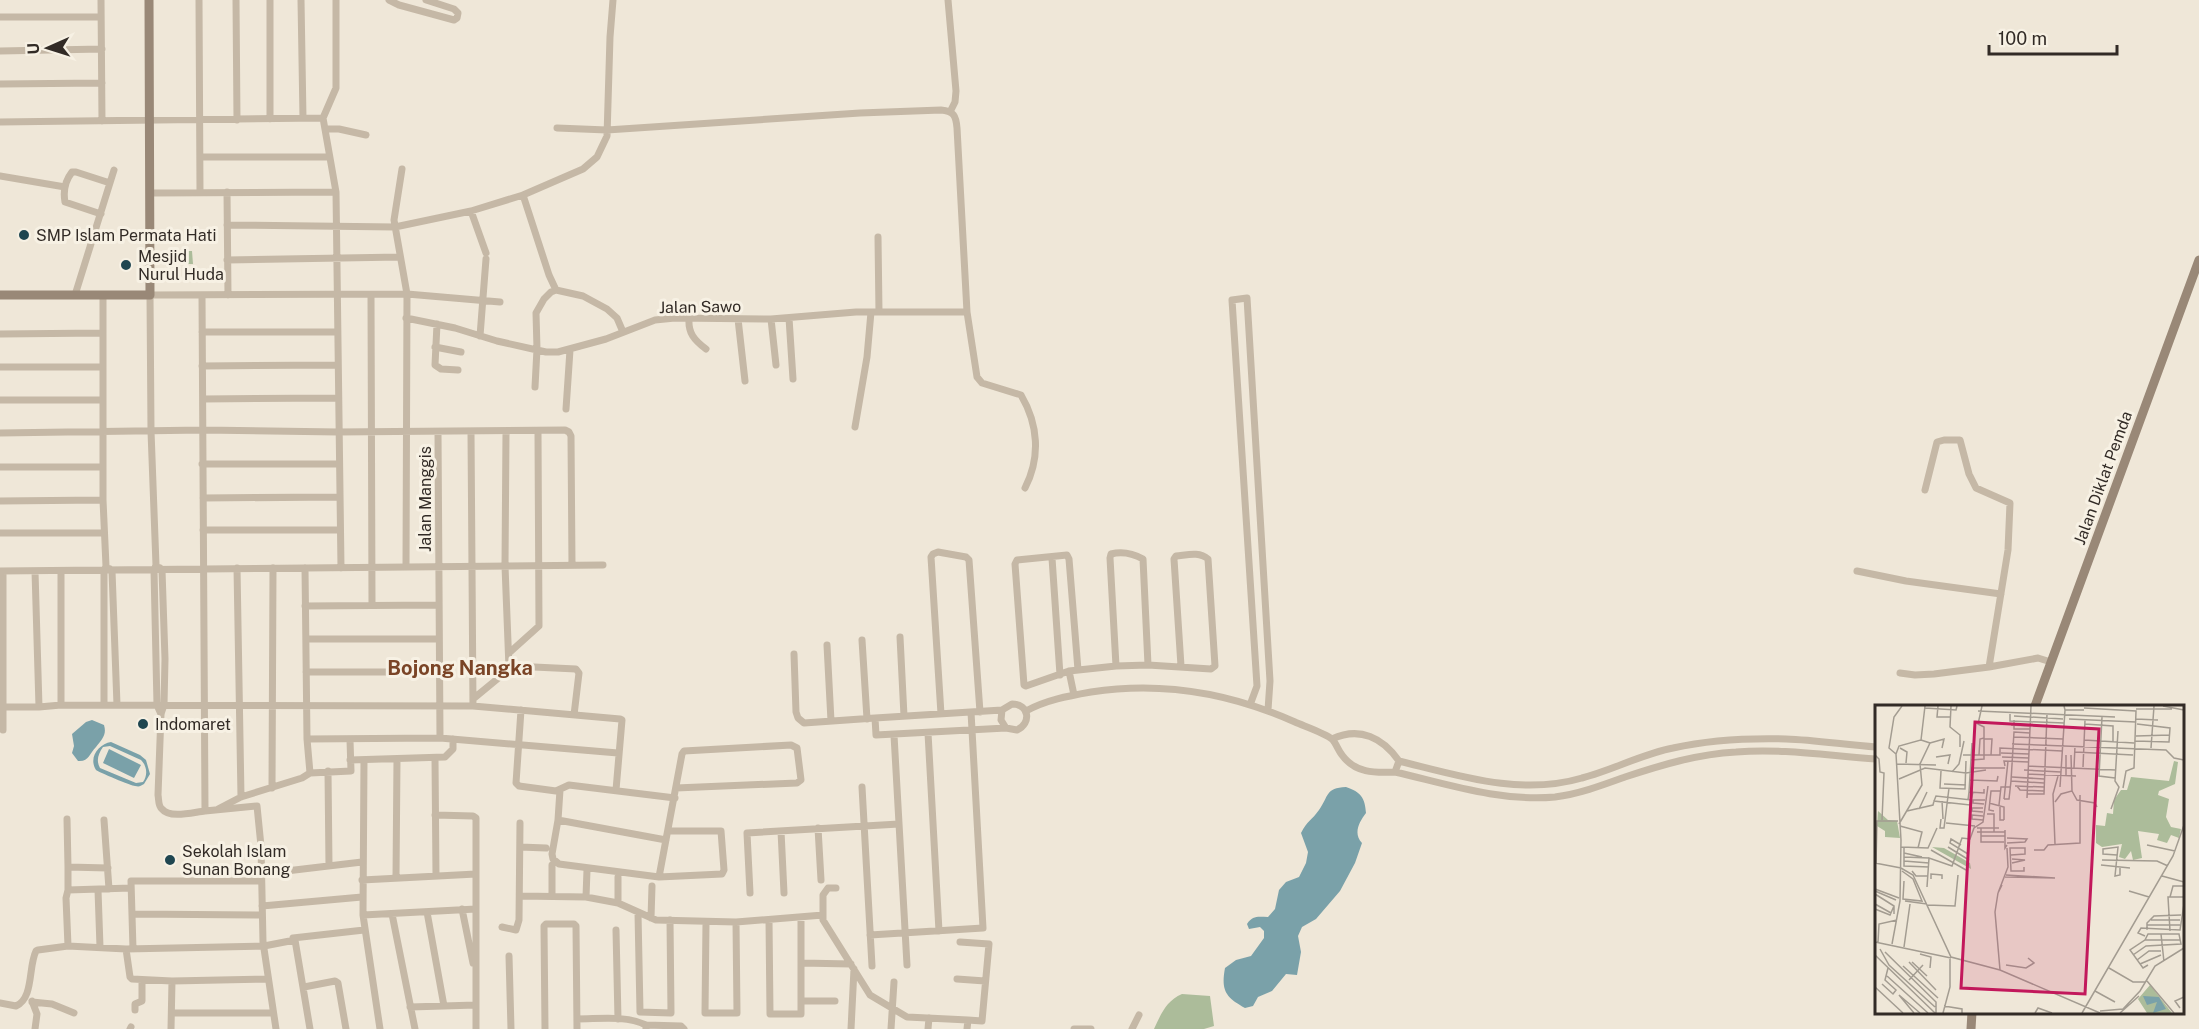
<svg xmlns="http://www.w3.org/2000/svg" width="2199" height="1029" viewBox="0 0 2199 1029" font-family="'Public Sans',sans-serif">
  <style>
    .green { fill: #acbc9a }
    .water { fill: #7aa1a9; fill-rule: evenodd }
    .lines { fill: none; stroke-linecap: round; stroke-linejoin: round }
    .street { stroke: #c5b8a6; stroke-width: 7 }
    .secondary { stroke: #987; stroke-width: 9 }
    .poi-dot { fill: #1f4650; stroke: #f7f1e4; stroke-width: 2 }
    .labels { text-anchor: middle; dominant-baseline: central; stroke-width: 6; stroke-linejoin: round; paint-order: stroke }
    .poi-label { font-size: 16px; fill: #322b26; stroke: #f7f1e4; text-anchor: start }
    .street-label { font-size: 16px; fill: #322b26; stroke: #f7f1e4 }
    .quarter-label { font-size: 20px; font-weight: bold; fill: #7a4426; stroke: #f7f1e4 }
    .inset-road { fill: none; stroke: #a39c91; stroke-width: 1.5 }
    .view { fill: #c2185b; fill-opacity: 0.15; stroke: #c2185b; stroke-width: 3 }
    .inset-edge { fill: none; stroke: #322b26; stroke-width: 3 }
  </style>
  <rect width="100%" height="100%" fill="#efe7d8"/>
  <!-- green -->
  <path class="green" d="M167,251H192L193,264H168Z
    M1182,994L1210,996L1214,1026L1204,1029H1154C1161,1014 1166,1001 1182,994Z"/>
  <!-- water -->
  <path class="water" d="M92,720L104,725C107,735 102,739 96,747C89,754 89,762 78,761L72,753L74,746L72,734L86,722Z
    M111,742L140,755L146,760L150,774L144,784C140,786 140,787 135,786C132,786 98,772 96,770C88,757 99,744 111,742ZM110,746L141,760C147,766 148,775 143,782L136,783L100,768C96,761 98,754 103,747Z
    M109,749L141,765L134,778L103,763Z
    M1346,787C1361,792 1365,798 1366,813C1359,822 1353,834 1362,843L1355,863L1340,891L1316,919L1302,927L1298,936L1301,952L1297,975L1286,974L1272,991L1258,997L1253,1006L1245,1008C1225,997 1221,990 1225,968L1236,960L1251,956L1264,938V931L1260,927L1249,929L1247,924C1253,915 1258,917 1268,917L1275,909L1279,890L1286,882L1299,877L1306,863L1308,852L1301,833C1307,821 1312,820 1319,810C1329,796 1325,788 1346,787Z"/>
  <g class="lines">
    <!-- street -->
    <path class="street" d="M101,0L102,121
      M199,0L200,192
      M236,0L237,120
      M270,0V119
      M301,0L303,118
      M336,0V88L323,118L336,192L341,568
      M389,0L399,5L454,20L457,18L458,13L454,9L426,0
      M948,0L956,91L955,102L950,112
      M0,17H101
      M0,51L102,49
      M0,84L102,83
      M0,122L323,118
      M557,128L607,130L860,113L941,110C954,111 956,116 957,128L967,312L977,377L982,383L1021,395C1038,424 1041,457 1025,488
      M325,129H339L366,135
      M200,157H329
      M402,169L394,220L407,294L406,566
      M0,176L65,187
      M227,192L228,295
      M150,193L336,192
      M523,195L583,169L597,157L607,136L610,37L613,0
      M471,211L486,253
      M101,214L65,202C63,191 65,181 72,172H76L110,183
      M227,225L395,227L471,211L523,195L549,275L556,290
      M878,237L879,312
      M227,260L400,257
      M75,295L114,170
      M103,295V500L106,566L104,571V705
      M202,295L205,811L257,806L261,846L263,942L276,1029
      M371,295L372,605
      M406,318L455,328L497,341L546,352H558L606,339L655,320L675,318L771,319L856,312H967
      M689,318C688,333 694,340 706,349
      M789,318L793,379
      M738,319L745,381
      M771,319L776,365
      M437,324L435,365L441,369L458,370
      M202,332H337
      M0,334L103,333
      M480,336L486,259
      M435,347L461,352
      M202,366L338,365
      M0,367H103
      M535,387L537,349L536,313L544,299L551,292L556,290L583,296L607,309L617,318L623,332
      M203,399L338,398
      M0,400H103
      M566,409L570,350
      M855,427L867,357L871,312
      M438,432L440,738
      M506,432L505,566L509,668
      M0,433L203,430L338,432L565,430L569,432L571,436L572,565
      M202,464H339
      M0,467H103
      M1925,490L1937,442L1944,440H1960L1969,474L1976,488L2010,503L2008,550L1989,667
      M203,498L339,497
      M0,501L103,500
      M203,530H340
      M0,533H104
      M1052,558L1060,675
      M160,568L162,570L165,659L164,705L161,714L158,795C159,800 158,806 162,809C170,819 194,812 205,811
      M237,568L241,797
      M305,568L307,739L310,773L351,771L350,740
      M110,569L112,571L117,705
      M0,571L603,565
      M61,571V705L473,706L471,432
      M1857,571L1906,581L2001,594
      M305,606L439,605
      M900,637L904,716
      M306,639H439
      M862,640L867,719
      M827,645L831,721
      M509,653L539,626L538,432
      M794,654L796,712L798,718L804,723L875,718
      M1116,666L1110,558L1111,554C1122,551 1134,554 1143,559L1148,665
      M1078,670L1069,559L1067,555L1017,560L1015,564L1024,685L1026,686L1069,671L1116,666L1148,665L1211,669L1215,666L1208,559C1199,551 1187,555 1176,556L1174,559L1181,666
      M1069,671L1074,695
      M306,672H439
      M1900,673L1915,675L1934,674L1989,667L2038,658L2051,662
      M473,699L513,666L576,669L579,673L574,715
      M1250,705L1257,686L1232,300L1247,298L1270,681L1268,710
      M473,706L620,719L622,720L616,790
      M0,707H39L35,571
      M39,707L61,705
      M521,710L516,783L519,786L556,791L569,785L675,798
      M1002,710L1001,720L1006,728L1017,730C1032,723 1029,704 1012,704L1002,710L875,718L876,735L1006,728
      M1026,711C1046,700 1068,696 1091,692C1162,681 1230,693 1295,722C1304,726 1325,733 1332,739C1336,743 1338,750 1342,755C1355,773 1374,773 1395,772L1399,761C1383,738 1360,726 1332,739
      M161,714L157,705L154,570L156,565L151,431L150,295L407,294L500,302
      M941,714L931,557L933,554L938,552L966,557L969,560L980,712
      M3,730V571
      M928,733L939,931
      M894,735L907,965
      M307,739L440,738L618,753
      M435,758L436,876
      M350,760L445,757L453,749V739
      M364,760L363,915L380,1029
      M1399,761C1460,776 1521,796 1582,778C1613,770 1642,754 1673,748C1709,740 1749,738 1786,739C1816,740 1846,745 1876,747
      M328,771L329,866
      M1395,772C1447,784 1501,802 1555,797C1579,794 1603,785 1625,777C1661,765 1698,754 1736,752C1782,748 1830,756 1876,759
      M862,787L872,966
      M272,788L273,568
      M560,790L558,820L552,854L553,859L559,864L659,877L722,874L724,870L721,831H668
      M218,809L241,797L302,778L310,773
      M435,815L473,816L476,818V1029
      M67,819L68,867L108,868
      M104,820L109,889
      M558,820L666,840
      M818,828L821,880
      M781,831L784,893
      M520,847L546,848
      M261,874L362,862
      M618,877V903
      M659,877L682,754L684,751L791,745L797,748L801,780L797,783L676,788
      M396,878L397,759
      M362,880L476,874
      M68,890V867
      M98,890L100,947
      M750,893L747,833L899,824
      M520,896L586,897L618,903L656,920L736,922L823,915V920L870,995L907,1017L968,1020L967,1029
      M552,896V865
      M586,897L587,870
      M262,906L362,897
      M462,909L473,963
      M427,912L444,1006
      M638,913L640,1012L671,1013L670,920
      M133,914L262,915
      M392,914L415,1029
      M363,915L476,909
      M823,915V895L828,888H836
      M651,918L652,886
      M769,920L770,1014H801V917
      M706,922L705,1013H737L736,922
      M502,927L516,930L519,920L520,823
      M616,930L618,1019
      M870,935L983,928L971,712
      M293,938L364,930
      M960,942L989,944L982,1021L968,1020
      M68,946L66,898L68,890L131,888
      M126,949L130,977L132,979L172,981L268,979
      M133,949L131,881H261
      M509,956L511,1029
      M801,963L851,964
      M957,979L985,981
      M304,987L335,981L338,983L346,1029
      M32,1001L37,1014L35,1029
      M801,1001H835
      M32,1002L52,1004L74,1013
      M0,1003L16,1006C34,998 28,967 36,951L38,950L68,946L126,949L264,946L295,940L310,1029
      M410,1007L476,1005
      M135,1010V1004L142,1001V980
      M172,1013H273
      M577,1019C600,1019 625,1015 646,1025V1029
      M646,1025L681,1026L684,1029
      M130,1029L131,1027
      M171,1029L172,981
      M545,1029L544,926L546,924H574L576,926L577,1029
      M851,1029L854,969
      M891,1029L894,982
      M928,1029L929,1018
      M1074,1029H1091
      M1132,1029L1139,1015"/>
    <!-- secondary -->
    <path class="secondary" d="M0,295H150L149,0
      M2035,706L2199,260
      M1971,1029L1972,1012"/>
  </g>
  <!-- markers -->
  <g class="poi-dot">
    <circle cx="24" cy="235" r="6"/>
    <circle cx="126" cy="265" r="6"/>
    <circle cx="143" cy="724" r="6"/>
    <circle cx="170" cy="860" r="6"/>
  </g>
  <g class="labels">
    <!-- poi labels -->
    <g class="poi-label">
      <text x="36" y="235">SMP Islam Permata Hati</text>
      <text x="138" y="256">Mesjid<tspan x="138" dy="18">Nurul Huda</tspan></text>
      <text x="155" y="724">Indomaret</text>
      <text x="182" y="851">Sekolah Islam<tspan x="182" dy="18">Sunan Bonang</tspan></text>
    </g>
    <!-- street labels -->
    <g class="street-label">
      <text transform="translate(700 307) rotate(-1)">Jalan Sawo</text>
      <text transform="translate(2103 478) rotate(-70)">Jalan Diklat Pemda</text>
      <text transform="translate(425 499) rotate(-90)">Jalan Manggis</text>
    </g>
    <!-- quarter labels -->
    <g class="quarter-label">
      <text x="460" y="668">Bojong Nangka</text>
    </g>
  </g>
  <!-- overview -->
  <g transform="translate(1875 705)">
    <rect width="309" height="309" fill="#efe7d8"/>
    <path d="M299,56L303,57L300,79L284,86L283,90L294,94L291,112L296,122L306,124L304,133L296,130L292,138L282,135L284,129L263,126L267,153L258,155L256,146L250,154L244,152L247,139L227,142L221,138V120L230,121L232,108L238,109L239,95L246,85H252L256,72L294,76ZM3,106L13,115L22,116L25,133L10,132V126L2,121ZM57,142L69,143L95,158L96,164ZM275,280L297,308H272L263,294Z" fill="#acbc9a"/>
    <path d="M268,291L284,292L291,304L278,308L282,297L272,300Z" fill="#7aa1a9"/>
    <path class="inset-road" d="M63,1L62,12H75M76,1L75,22L85,30V42M189,1L190,5H209M288,1L309,5M50,3L81,5L82,1M209,3L261,6L259,63L251,66L248,83M261,4H297M103,6L240,12M135,7V16L189,18M139,11L188,14M227,12L224,71L240,73M194,14L261,17M261,14L283,15M139,15V24H155M210,19L238,21V37M136,20L155,21M155,28L139,27L136,76L169,78M261,31L295,30M139,32L188,34M109,34H117L116,50M209,35L259,38M260,36L294,37L295,23L262,19M55,38L69,34L67,43M137,39L291,45L299,53L309,55M25,43L32,47L31,58M276,43L279,1M200,47L258,50M126,48L154,49M21,49L24,41L46,35L50,1M0,50L4,54L5,67L9,68L7,115M88,50H125V43L187,46M104,50L105,34L109,33M61,52L75,50L73,59M127,52L154,53M96,55L109,54V22L103,19L107,1M22,59L61,60M130,61L129,56L154,57M153,61L241,65M208,62L210,15M96,63H130M199,63L200,41M149,65L186,67M66,66L65,83L90,84L91,56M77,67L84,59L89,36M153,69L201,71M191,71V50M137,72L169,74M24,74L50,63L91,68L111,65M95,75L122,76L123,71M69,79L91,80M140,81L169,82M142,81L145,85L169,86M185,82L190,5M197,86L202,95L220,98L222,102M94,87L97,38M152,89H169L172,9M152,93L156,1M129,94L133,56M129,94H134L136,76M93,95L94,87L109,88V84M96,95L95,100L59,96L61,91L96,95L98,87M67,96L68,114M180,97L186,89L197,86L196,50M114,98L129,102V115M109,99L98,98V95H110M124,100L126,82H135M125,101V115H129M108,103H97V106L108,107M44,104L52,87M236,104L244,82L240,76L243,26M32,106L58,100L59,96M119,106L114,105L116,86H125M112,109H119V127M108,111L97,110V114L108,115M66,114L65,123H69L74,83M71,118L100,121M24,119L47,80L45,59L55,38L46,35M25,121L47,127L43,143M102,123H124M106,123V137H129M102,127H130M106,131H130M132,133L152,134L150,137L132,138M180,139L178,89L183,71M86,140L76,134L75,138L93,149M272,140L300,146M130,141V125V143L132,140M26,142L53,143L62,123M73,142L94,155M29,143V161L54,162M56,145L91,165M159,145H169L173,140L205,138V90M29,148L47,152M136,150L150,149V143H135L136,166H149V162M242,150L228,149V144L243,142L240,171L245,170V162M29,152L54,153M227,155L282,156L293,161M29,156L54,158M0,158L26,163L38,170L76,252L125,265L225,308M1,158L2,116H23M137,158L150,155L137,154M226,160L255,163M27,166L38,174L47,196L28,194L29,176M37,166L41,171H53M287,171L309,177M130,172L180,173L131,170M56,174V169L67,170V174M127,180L123,188L133,162L132,143M52,182L54,153L77,161L87,133L95,134L99,123L108,117L113,81M0,184L24,193M0,186L21,195M254,186L274,192M123,188L120,207L125,265M0,189L19,201V209M295,192L298,181H309M30,196L52,199M0,199L16,208M52,200L80,201L83,170M0,204L15,210L19,201M276,215H305M272,220H305M272,225V218L279,211L306,210M295,226L293,192H309M286,229L289,257M270,231L263,228L266,223L305,225L309,199M0,237L76,253M3,237L4,219L22,215M17,239L25,196L26,135L21,49L14,43L19,12L27,1M29,242L35,199M5,244L14,260L60,302M10,247L61,297V308M45,249L56,252L55,263M0,250L60,308M258,250L271,241L306,239L304,229H273L270,235M262,255L274,246H286M34,257L61,285M37,257L52,271M265,259L286,250M131,260L151,263L159,258L153,253M273,260L268,263L255,245L270,235H305M28,261L63,293M234,263L258,277H270M12,271L53,308M34,275L48,260M272,276L299,308M7,279L18,289L21,285L10,275L13,263M0,282L28,308M220,286L240,297M69,301L87,304V308M305,303L300,296L309,292M225,306L248,304L265,286L280,261L309,243M39,308L24,290L45,308M68,308L75,282V254M160,308L163,303L177,308M207,308L298,151L309,120M245,308L264,291"/>
    <path class="view" d="M100,17L224,24L210,289L86,283Z"/>
    <rect width="309" height="309" class="inset-edge"/>
  </g>
  <!-- north arrow -->
  <g transform="translate(48 48) rotate(267)" stroke="#f7f1e4" stroke-width="4.5" paint-order="stroke">
  <path d="M0-4.5L10 22L0 15L-10 22Z" fill="#322b26"/>
  <text y="-9" font-size="16" font-weight="bold" text-anchor="middle" fill="#322b26">U</text>
  </g>
  <!-- scale -->
  <path d="M1989 45v9h128v-9" fill="none" stroke="#322b26" stroke-width="3"/>
  <text x="1998" y="45" font-size="18" fill="#322b26" stroke="#f7f1e4" stroke-width="4.5" paint-order="stroke">100 m</text>
</svg>
